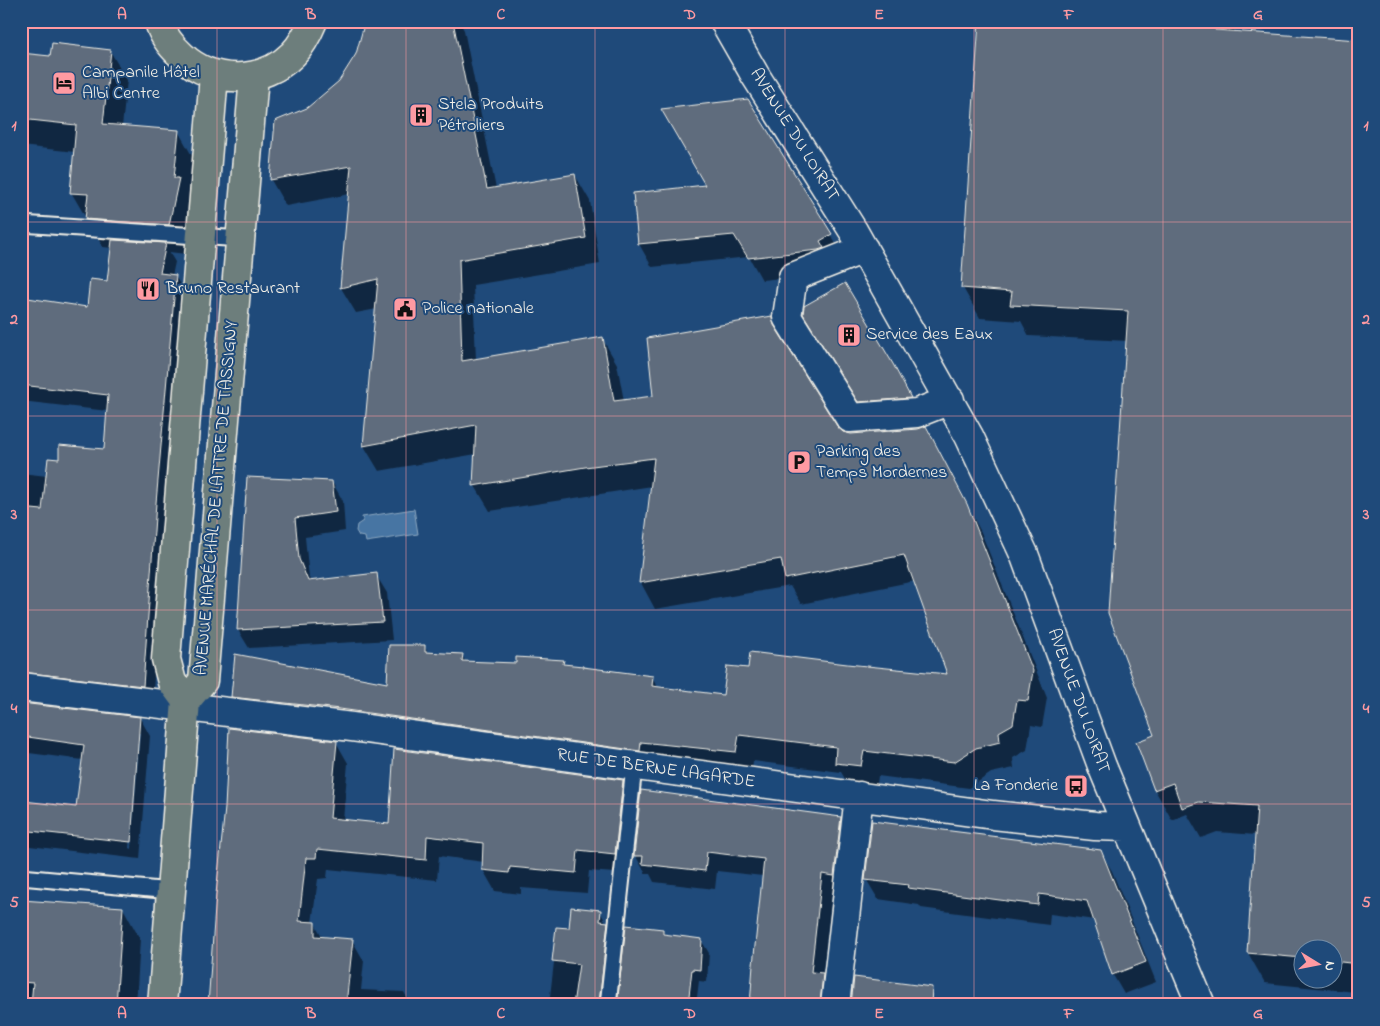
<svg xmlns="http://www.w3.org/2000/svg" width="1380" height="1026" viewBox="0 0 1380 1026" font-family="'Indie Flower',sans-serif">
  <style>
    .water { fill: #4775a3; stroke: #8ca7bf }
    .shadow { fill: #0007; fill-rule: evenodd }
    .building { fill: #5e6c7d; stroke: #f4f1e8 }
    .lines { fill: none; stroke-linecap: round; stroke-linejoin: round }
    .service-casing { stroke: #f4f1e8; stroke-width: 19 }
    .minor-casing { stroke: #f4f1e8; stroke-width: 31 }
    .primary-casing { stroke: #f4f1e8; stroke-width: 31 }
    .service { stroke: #1f4a7a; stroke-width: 15 }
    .minor { stroke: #1f4a7a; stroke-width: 28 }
    .primary { stroke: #6d7e7c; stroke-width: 28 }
    .grid { fill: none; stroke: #ff9aa2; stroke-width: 1; stroke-opacity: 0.55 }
    .labels { text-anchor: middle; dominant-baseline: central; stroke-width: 4; stroke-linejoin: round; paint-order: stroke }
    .poi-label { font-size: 18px; fill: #f4f1e8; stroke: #1f4a7a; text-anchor: start }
    .street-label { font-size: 18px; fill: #f4f1e8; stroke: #1f4a7a }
    .neatline { fill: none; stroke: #ff9aa2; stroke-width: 2 }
    .grid-label { font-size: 16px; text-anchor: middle; font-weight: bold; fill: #ff9aa2 }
  </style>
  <rect width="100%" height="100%" fill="#1f4a7a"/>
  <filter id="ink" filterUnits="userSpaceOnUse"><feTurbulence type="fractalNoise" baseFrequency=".02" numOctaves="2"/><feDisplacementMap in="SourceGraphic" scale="10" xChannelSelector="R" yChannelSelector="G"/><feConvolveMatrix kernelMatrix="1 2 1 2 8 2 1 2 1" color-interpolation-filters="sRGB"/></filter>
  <g filter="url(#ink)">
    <!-- water -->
    <path class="water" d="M414,509L418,534L366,542L365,537L359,536L356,531L357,525L363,521L362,517Z"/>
    <!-- shadow -->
    <path class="shadow" d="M366,21H459L464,30L496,189L575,175L590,201L600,264L473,285L476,360L602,338L617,364L624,401L654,397L771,318L786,343L787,349L836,427L842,433L940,454L981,532L1047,698L1042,727L1031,725L1027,750L1013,758L1014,768L991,773L969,788L878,776L876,792L851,789L841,772L753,761L751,778L248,722L233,696L388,684L425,647L428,653L462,655L466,663L517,665L563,661L565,665L652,677L659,689L724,697L949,676L915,581L801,604L790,586L655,609L641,583L652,486L490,511L475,486L476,454L379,471L364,446L377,309L356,313L341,288L350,194L286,206L271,180L276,122L308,109L340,81L357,54Z
      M980,21H1235L1234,32L1359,42V1005H1355L1356,992L1265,983L1248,953L1256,835L1217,832L1201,838L1187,814L1172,820L1155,790L1137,743L1156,735L1128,341L1029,336L1021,321L980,318L963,288ZM1302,948H1332V978H1302Z
      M110,51L127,80L122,127L178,131L195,161L186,254L169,252L175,262L172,276H175L185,293L166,521L152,703L21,693V473L47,476L60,460L105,450L108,411L21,401V298L88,309L108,282L112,248L103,247L71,192L75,152L21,146V54L51,57Z
      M748,100L844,257L831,273L762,280L749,257L652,267L639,244L634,194L707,186Z
      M814,330L902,383L919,414L869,418Z
      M249,478L332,482L343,501L345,531L305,537L309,578L311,582L376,575L387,593L392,640L249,648L238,630Z
      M21,704L140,718L150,736L140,859L21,845V802L77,808L83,760L21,752ZM138,733H140L131,849L129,848Z
      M336,742L348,763L343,820L390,825L622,781L635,802L627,874L589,871L587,893L521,888V894L495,891L483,870L484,862L439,856L437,880L328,869L327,878L318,879L312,923L315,924L323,938L352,940L364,961L361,990L404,992L411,1005H209Z
      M840,818L851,837L844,894L832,892L819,1005L763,876L717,871L715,889L654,882L650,874H646L635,855Z
      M1100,851L1112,871L1156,982L1124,994L1113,975L1095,920L1050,914L1049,925L921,908L919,905L878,899L866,879Z
      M21,901L123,908L140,939L136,1005H21Z
      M600,912L619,944L612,1005H549L554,962L553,961L570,929Z
      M663,931L666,936L701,940L709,953L707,982L699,981L696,1005H619Z"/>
    <!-- building -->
    <path class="building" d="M365,21H453L487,189L575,174L586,238L459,260L462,361L603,337L614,401L653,396L647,338L772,316L774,325L837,426L843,432L851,434L918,429L926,426L967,504L1033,671L1028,701L1017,700L1013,724L999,732L1000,742L976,748L954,762L864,751L861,766L835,763L836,747L739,735L736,752L641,742L640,751L340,709L231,697L235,654L387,683L389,645H425V652L463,654L462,661L516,663V657L564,660L563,664L583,666V667L653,676L652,686L723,695L727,666L748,668L750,652L847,664L947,674L904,555L785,579L781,559L639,583L654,458L585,467L473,486L476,425L363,446L378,279L340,288L351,166L270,180L275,121L307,108L339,81L356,54Z
      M979,21H1216L1215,30L1359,40V75L1356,116L1359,117V964L1332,961V948H1302V958L1247,953L1257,806L1199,802L1182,808L1173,783L1154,790L1136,742L1154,735L1108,613L1128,311L1010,305L1012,292L961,288Z
      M52,43L111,50L103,124L179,130L174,178H179L169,225L85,219L88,194L70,193L76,125L21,119V53L50,56Z
      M748,99L832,234L820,241L824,248L818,250L748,258L734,235L638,244L633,193L705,185L661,109Z
      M112,240L166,243L160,273L176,275L156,503L143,686L21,672V508L42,510L48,458L59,459V445L104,449L108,395L21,385V297L87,307L90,279L107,281Z
      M845,283L893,364L911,398L858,402L803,314L804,306Z
      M247,477L332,481L336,512L295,518L299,559L308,581L377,573L383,622L237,630Z
      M21,703L140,717L131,842L21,830L24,801L76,807L84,745L21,736Z
      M229,728L337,741L330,818L389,824L394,749L623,780L615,854L578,850L576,873L510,867L509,873L482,870L483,843L427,836L426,860L317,849L316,858H306L299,921L315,922V936L353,939L346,1005H208L216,894L225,808Z
      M641,790L841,817L834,876L822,874L811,972L823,973L820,1005H750L753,965L764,859L707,852L705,871L642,864L643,856H634Z
      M872,821L1101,850L1146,962L1112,975L1087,901L1039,894L1038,905L908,888L909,885L865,880Z
      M21,900L123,907L116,1005H31L33,983L21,982Z
      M571,907L601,910L600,921L608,922L599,1005H573L579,964L552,961L556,927L569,928Z
      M626,925L663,929V934L702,939L700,970L692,969L688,1005H617Z
      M854,977L932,987L931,1005H851Z"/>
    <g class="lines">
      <!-- service casing -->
      <g class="service-casing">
        <path id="service" d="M21,224L241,239
          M21,877L171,891
          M608,1005L634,767"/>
      </g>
      <!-- minor casing -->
      <g class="minor-casing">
        <path id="minor" d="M724,21L755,75L854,232L969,436L1024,554L1102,766L1201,1005
          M864,249L793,277L787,317L850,418L917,413L950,400
          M21,687L352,727L993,815L1095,826L1126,827
          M835,1005L859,796"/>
      </g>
      <!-- primary casing -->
      <g class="primary-casing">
        <path id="primary" d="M159,21C162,35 172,47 182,56C213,85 263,84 293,54C302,45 308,33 313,21
          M186,701L172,682L166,659L214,75
          M162,1005L186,701L203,681L254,76"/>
      </g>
      <!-- service -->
      <use href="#service" class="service"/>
      <!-- minor -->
      <use href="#minor" class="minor"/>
      <!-- primary -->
      <use href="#primary" class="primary"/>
    </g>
  </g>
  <!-- grid -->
  <path class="grid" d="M217,21V1005M406,21V1005M595,21V1005M785,21V1005M974,21V1005M1163,21V1005M21,222H1359M21,416H1359M21,610H1359M21,804H1359"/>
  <!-- icons -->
  <defs>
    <g id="hotel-square" transform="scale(1.25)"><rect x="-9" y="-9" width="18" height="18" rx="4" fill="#ff9aa2" stroke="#1f4a7a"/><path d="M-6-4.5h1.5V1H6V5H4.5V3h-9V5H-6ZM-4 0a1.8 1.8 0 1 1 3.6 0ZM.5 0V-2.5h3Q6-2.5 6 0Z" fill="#111"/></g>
    <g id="building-square" transform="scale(1.25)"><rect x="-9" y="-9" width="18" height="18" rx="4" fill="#ff9aa2" stroke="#1f4a7a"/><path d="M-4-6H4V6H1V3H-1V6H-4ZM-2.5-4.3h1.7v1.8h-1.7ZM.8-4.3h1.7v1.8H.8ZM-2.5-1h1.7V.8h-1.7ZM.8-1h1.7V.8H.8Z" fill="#111"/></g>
    <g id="restaurant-square" transform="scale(1.25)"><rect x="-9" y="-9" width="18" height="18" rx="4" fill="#ff9aa2" stroke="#1f4a7a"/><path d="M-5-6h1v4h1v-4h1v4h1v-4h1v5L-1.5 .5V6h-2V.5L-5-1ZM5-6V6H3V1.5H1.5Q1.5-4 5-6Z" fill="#111"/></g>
    <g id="civic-square" transform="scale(1.25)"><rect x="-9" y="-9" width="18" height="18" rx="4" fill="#ff9aa2" stroke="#1f4a7a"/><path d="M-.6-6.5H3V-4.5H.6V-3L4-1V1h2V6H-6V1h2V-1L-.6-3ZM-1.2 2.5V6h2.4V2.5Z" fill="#111"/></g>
    <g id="parking-square" transform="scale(1.25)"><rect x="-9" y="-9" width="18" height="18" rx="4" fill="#ff9aa2" stroke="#1f4a7a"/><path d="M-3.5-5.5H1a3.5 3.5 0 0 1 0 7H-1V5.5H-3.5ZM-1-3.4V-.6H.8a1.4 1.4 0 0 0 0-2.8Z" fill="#111"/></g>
    <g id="bus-square" transform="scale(1.25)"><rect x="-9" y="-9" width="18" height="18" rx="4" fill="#ff9aa2" stroke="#1f4a7a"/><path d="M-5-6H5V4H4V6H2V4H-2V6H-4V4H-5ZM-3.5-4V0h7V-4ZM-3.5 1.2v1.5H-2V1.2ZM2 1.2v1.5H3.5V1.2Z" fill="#111"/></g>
  </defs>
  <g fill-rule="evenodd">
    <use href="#hotel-square" x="64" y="83"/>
    <use href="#building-square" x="421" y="115"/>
    <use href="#restaurant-square" x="148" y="289"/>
    <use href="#civic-square" x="405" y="309"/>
    <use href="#building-square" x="849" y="335"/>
    <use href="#parking-square" x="799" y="462"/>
    <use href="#bus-square" x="1076" y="786"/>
  </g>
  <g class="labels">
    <!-- poi labels -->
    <g class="poi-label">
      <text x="82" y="73">Campanile Hôtel<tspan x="82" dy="21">Albi Centre</tspan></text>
      <text x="438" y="105">Stela Produits<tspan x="438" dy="21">Pétroliers</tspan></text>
      <text x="166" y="289">Bruno Restaurant</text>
      <text x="422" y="309">Police nationale</text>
      <text x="866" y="335">Service des Eaux</text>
      <text x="816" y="452">Parking des<tspan x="816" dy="21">Temps Mordernes</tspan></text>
      <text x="1058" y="786" text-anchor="end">La Fonderie</text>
    </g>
    <!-- street labels -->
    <g class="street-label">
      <text transform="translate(794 135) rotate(58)">AVENUE DU LOIRAT</text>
      <text transform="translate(217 498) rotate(-85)">AVENUE MARÉCHAL DE LATTRE DE TASSIGNY</text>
      <text transform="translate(1078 701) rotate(70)">AVENUE DU LOIRAT</text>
      <text transform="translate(656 769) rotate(8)">RUE DE BERNE LAGARDE</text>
    </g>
  </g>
  <!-- margin -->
  <rect width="1380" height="1026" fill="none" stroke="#1f4a7a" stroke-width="55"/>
  <!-- north arrow -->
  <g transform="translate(1318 964) rotate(100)"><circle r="24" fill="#1f4a7a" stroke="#748da6"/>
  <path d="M0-4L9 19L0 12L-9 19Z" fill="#ff9aa2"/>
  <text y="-8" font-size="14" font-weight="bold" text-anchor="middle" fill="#f4f1e8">N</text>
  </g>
  <rect x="28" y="28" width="1324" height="970" class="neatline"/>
  <g class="grid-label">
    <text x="122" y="19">A</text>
    <text x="311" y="19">B</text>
    <text x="501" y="19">C</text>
    <text x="690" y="19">D</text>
    <text x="879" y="19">E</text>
    <text x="1069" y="19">F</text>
    <text x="1258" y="19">G</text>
    <text x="14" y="130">1</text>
    <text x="1366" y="130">1</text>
    <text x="14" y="324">2</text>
    <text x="1366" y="324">2</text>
    <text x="14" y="519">3</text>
    <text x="1366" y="519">3</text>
    <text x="14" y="713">4</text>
    <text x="1366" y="713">4</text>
    <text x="14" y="907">5</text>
    <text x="1366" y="907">5</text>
    <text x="122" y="1018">A</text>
    <text x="311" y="1018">B</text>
    <text x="501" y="1018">C</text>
    <text x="690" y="1018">D</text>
    <text x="879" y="1018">E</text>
    <text x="1069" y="1018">F</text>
    <text x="1258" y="1018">G</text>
  </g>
</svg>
